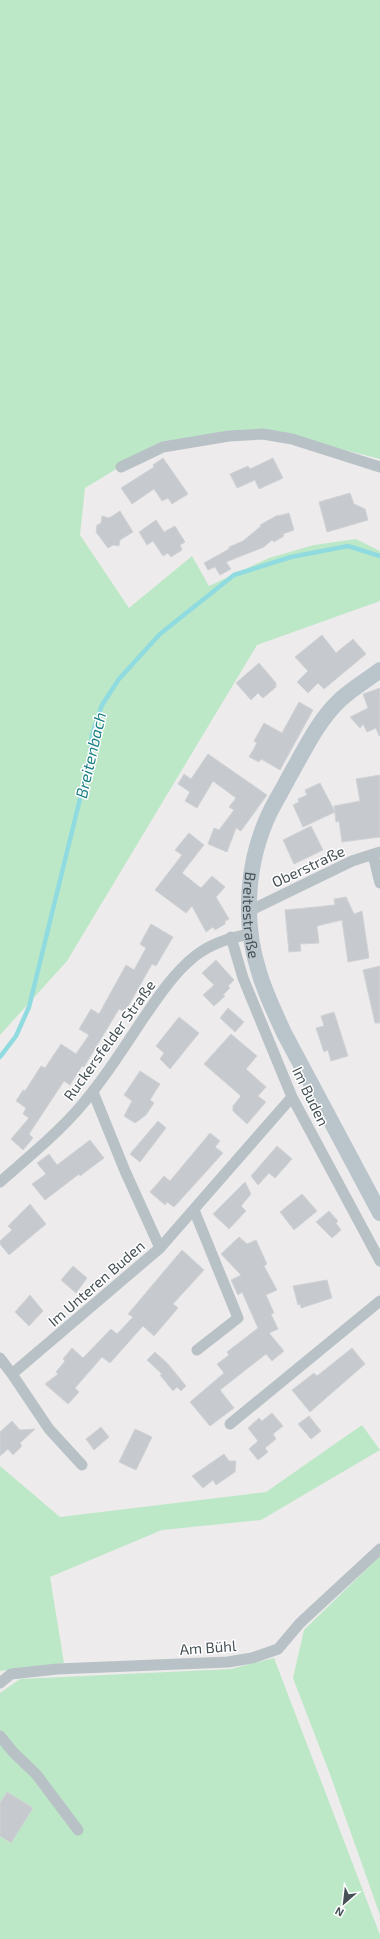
<svg xmlns="http://www.w3.org/2000/svg" width="380" height="1939" viewBox="0 0 380 1939" font-family="'Exo 2',sans-serif">
  <style>
    .green { fill: #bde8c7 }
    .lines { fill: none; stroke-linecap: round; stroke-linejoin: round }
    .stream { stroke: #8fdbe0; stroke-width: 4.5 }
    .building { fill: #c6c9cd; stroke: #d0d3d6 }
    .street { stroke: #b8c2c6; stroke-width: 11 }
    .secondary { stroke: #b9c4cb; stroke-width: 16 }
    .labels { text-anchor: middle; dominant-baseline: central; stroke-width: 3; stroke-linejoin: round; paint-order: stroke }
    .street-label { font-size: 15px; fill: #465156; stroke: #fff }
    .water-label { font-size: 16px; font-style: italic; fill: #1b8086; stroke: #fff }
  </style>
  <rect width="100%" height="100%" fill="#eeebec"/>
  <!-- green -->
  <path class="green" d="M0,0H380V459L267,430L161,442L85,488L80,535L129,608L192,556L209,586L269,558L314,545L356,539L380,551V601L257,645L67,961L0,1035Z
    M362,1425L380,1450L261,1520L162,1530L50,1577L64,1663L0,1671V1466L60,1517L266,1492Z
    M380,1556V1915L331,1777L293,1678L304,1630Z
    M274,1658L380,1935V1939H0V1693L20,1679L231,1669Z"/>
  <g class="lines">
    <!-- stream -->
    <path class="stream" d="M0,1057L16,1036L29,1007L90,758L92,735L102,705L119,679L160,634L234,575L291,557L348,546L380,556"/>
  </g>
  <!-- building -->
  <path class="building" d="M163,458L188,494L172,504L168,498L162,501L154,489L132,504L121,488L154,467L153,465Z
    M273,458L283,478L259,489L255,480L237,488L230,474L248,466L250,469Z
    M350,493L354,504L365,509L368,520L327,532L319,502Z
    M120,511L133,532L120,540L119,546L113,545L108,548L96,532L97,525L101,523L102,516L109,518Z
    M289,513L294,530L283,534L284,536L274,542L272,540L264,547L226,562L231,569L220,575L215,567L208,570L204,563L229,549V547L243,541L261,526L260,525L278,515V516Z
    M156,520L164,532L175,526L185,542L180,545L182,550L171,557L168,553L163,556L153,541L147,545L139,532Z
    M322,635L336,653L353,639L366,654L324,689L318,683L308,693L297,682L308,671L295,657Z
    M259,663L276,683V687L263,698L258,693L251,700L236,683Z
    M380,688V736H379L376,728L367,732L363,724L360,728L350,717L368,708L363,694Z
    M299,702L313,710L280,770L261,759L259,762L249,757L257,743L254,741L264,723L282,733Z
    M208,754L267,795L241,831L236,828L227,852L208,844L214,828L219,830L234,810L229,807L236,798L213,781L197,808L185,801L190,792L178,784L184,774L191,779Z
    M380,775V837L342,842L339,821L336,822L334,806L360,801L356,779Z
    M320,783L335,812L303,827L293,805L299,802L298,799L307,795L305,790Z
    M311,826L323,850L294,864L283,840Z
    M189,833L204,845L182,873L201,888L212,876L225,887L216,897L229,919L225,921V924L215,930L213,927L206,932L192,906L186,913L155,890L182,855L175,850Z
    M346,897L354,914L362,911L369,958L348,962L342,920L317,926L319,943L300,944L301,951L289,952L285,910L335,905L334,899Z
    M151,924L173,937L156,966L152,964L125,1012L119,1009L84,1067L82,1066L70,1085L64,1081L29,1134L33,1138L23,1150L11,1139L29,1118L23,1114L26,1108L16,1101L23,1090L25,1091L41,1066L45,1068L61,1044L76,1054L89,1035L79,1029L91,1009L99,1014L126,965L134,970L146,948L140,944Z
    M216,960L234,980L228,986L230,988L223,995L225,996L214,1006L203,995L214,985L202,973Z
    M380,966V1023H375L363,970Z
    M228,1008L244,1022L235,1032L220,1018Z
    M334,1012L348,1056L331,1061L328,1050L324,1052L316,1028L324,1026L321,1016Z
    M179,1017L199,1033L170,1069L160,1059L164,1053L156,1046Z
    M231,1034L257,1056L246,1069L266,1087L258,1096L266,1102L247,1124L233,1111V1106L241,1096L204,1064Z
    M140,1071L160,1084L150,1100L154,1103L146,1115L135,1123L124,1116L132,1101L124,1095Z
    M158,1121L166,1128L140,1162L130,1154Z
    M210,1133L220,1141L215,1147L223,1153L174,1207L167,1202L165,1205L150,1192L164,1176L170,1181Z
    M90,1140L104,1158L80,1176L79,1174L45,1200L32,1184L46,1174L37,1163L49,1154L57,1165Z
    M277,1146L292,1159L275,1178L269,1173L258,1185L251,1176Z
    M245,1182L251,1194L241,1206L246,1211L229,1229L213,1214Z
    M302,1194L317,1211L294,1230L280,1212Z
    M30,1204L46,1224L9,1255L0,1244V1241L12,1230L8,1226Z
    M329,1211L338,1221L336,1223L341,1230L332,1238L316,1222Z
    M239,1237L247,1244L256,1240L267,1264L264,1266L277,1290L266,1295L274,1313L271,1314L278,1329L269,1333L284,1351L272,1361L266,1354L220,1390L234,1408L210,1426L190,1402L224,1373L217,1364L229,1355L227,1352L258,1328L242,1292L238,1295L231,1280L241,1275L221,1254Z
    M182,1250L204,1270L173,1304L178,1308L154,1336L143,1326L110,1363L102,1357L75,1388L79,1392L68,1404L45,1384L58,1374L56,1372L65,1361L63,1359L72,1348L83,1358L111,1329L117,1334L133,1317L128,1314Z
    M73,1266L87,1278L76,1293L61,1280Z
    M327,1280L332,1298L301,1308L300,1304L298,1305L293,1286Z
    M30,1295L43,1311L29,1326L15,1312Z
    M352,1348L365,1364L310,1412L292,1390L314,1373L317,1376Z
    M155,1352L168,1364L186,1386L181,1391L177,1387L173,1391L160,1375L162,1374L147,1360Z
    M272,1413L283,1426L273,1434L276,1439L265,1448L268,1452L258,1460L249,1449L258,1441L248,1428L259,1418L262,1421Z
    M309,1416L321,1431L311,1439L298,1424Z
    M12,1421L20,1430L35,1429L20,1443L22,1446L13,1455L8,1449L0,1456V1432Z
    M101,1427L109,1437L94,1450L86,1439Z
    M135,1429L152,1437L136,1470L119,1462Z
    M224,1454L229,1461H236L235,1472L216,1485L213,1480L203,1488L192,1476Z
    M7,1792L33,1808L11,1843L0,1836V1803Z"/>
  <g class="lines">
    <!-- street -->
    <path class="street" d="M121,467L163,447L229,436L263,434L292,439L380,467
      M373,855L380,883
      M249,911L352,861L380,852
      M231,937L243,978L292,1097L380,1261
      M93,1092L125,1171L160,1248
      M0,1182C33,1153 67,1126 93,1091C112,1067 128,1041 145,1016C160,994 175,972 195,956C212,943 231,937 251,934
      M194,1210L238,1318L197,1350
      M0,1358L12,1374L160,1248L292,1097
      M12,1374L49,1429L82,1465
      M230,1424L380,1301
      M0,1683L11,1674L57,1669L228,1662L252,1658L278,1649L300,1623L380,1549
      M0,1736L14,1753L36,1774L78,1830"/>
    <!-- secondary -->
    <path class="secondary" id="s1" d="M380,670C367,680 353,688 341,699C318,720 304,751 289,777C283,789 276,800 270,812C247,860 242,920 259,972C265,993 275,1013 284,1033L380,1213"/>
  </g>
  <g class="labels">
    <!-- street labels -->
    <g class="street-label">
      <text transform="translate(308 866) rotate(-25)">Oberstraße</text>
      <text stroke="none"><textPath href="#s1" startOffset="289">Breitestraße</textPath></text>
      <text transform="translate(109 1040) rotate(-54)">Ruckersfelder Straße</text>
      <text transform="translate(311 1096) rotate(64)">Im Buden</text>
      <text transform="translate(96 1283) rotate(-41)">Im Unteren Buden</text>
      <text transform="translate(208 1647) rotate(-4)">Am Bühl</text>
    </g>
    <!-- water labels -->
    <g class="water-label">
      <text transform="translate(90 755) rotate(-77)">Breitenbach</text>
    </g>
  </g>
  <!-- north arrow -->
  <g transform="translate(344 1903) rotate(208)" stroke="#ffffff" stroke-width="3" paint-order="stroke">
  <path d="M0-3L7 15L0 10L-7 15Z" fill="#465156"/>
  <text y="-6" font-size="11" font-weight="bold" text-anchor="middle" fill="#465156">N</text>
  </g>
</svg>
